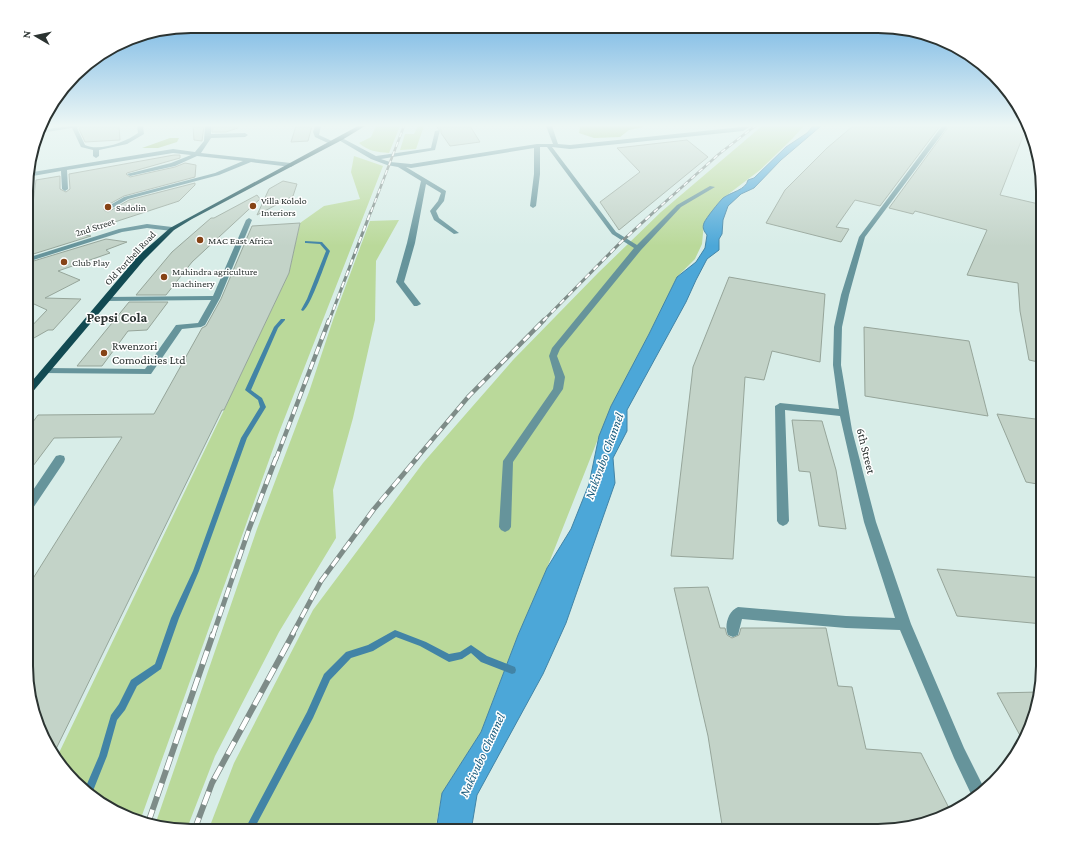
<svg xmlns="http://www.w3.org/2000/svg" width="1069" height="857" viewBox="0 0 1069 857" font-family="'Crimson Pro',serif">
  <style>
    .green { fill: #bad99a }
    .forest { fill: #9dc273 }
    .water { fill: #4ca7d8; stroke: #4284a6 }
    .lines { fill: none; stroke-linecap: round; stroke-linejoin: round }
    .stream { fill: #4284a6; fill-rule: evenodd }
    .building { fill: #c3d3c8; stroke: #96a59a }
    .minor { fill: #66949b; fill-rule: evenodd }
    .major { fill: #124a52; fill-rule: evenodd }
    .rail-far4-casing { stroke: #7e8c88; stroke-width: 2.5 }
    .rail-far3-casing { stroke: #7e8c88; stroke-width: 3 }
    .rail-far2-casing { stroke: #7e8c88; stroke-width: 4.5 }
    .rail-far1-casing { stroke: #7e8c88; stroke-width: 5 }
    .rail-casing { stroke: #7e8c88; stroke-width: 6 }
    .rail-far4 { stroke: #fff; stroke-width: 1.5; stroke-dasharray: 5; stroke-linecap: butt }
    .rail-far3 { stroke: #fff; stroke-width: 2; stroke-dasharray: 6; stroke-linecap: butt }
    .rail-far2 { stroke: #fff; stroke-width: 3; stroke-dasharray: 8; stroke-linecap: butt }
    .rail-far1 { stroke: #fff; stroke-width: 3.5; stroke-dasharray: 10; stroke-linecap: butt }
    .rail { stroke: #fff; stroke-width: 4.5; stroke-dasharray: 14; stroke-linecap: butt }
    .poi-dot { fill: #864316; stroke: #fff; stroke-width: 1.5 }
    .labels { text-anchor: middle; dominant-baseline: central; stroke-width: 3; stroke-linejoin: round; paint-order: stroke }
    .far-poi-label { font-size: 10px; fill: #2b3331; stroke: #fff; text-anchor: start }
    .far-street-label { font-size: 10px; fill: #2b3331; stroke: #fff }
    .poi-label { font-size: 12px; fill: #2b3331; stroke: #fff; text-anchor: start }
    .street-label { font-size: 12px; fill: #2b3331; stroke: #fff }
    .water-label { font-size: 13px; font-style: italic; fill: #165a7c; stroke: #fff }
    .quarter-label { font-size: 14px; font-weight: bold; fill: #2b3331; stroke: #fff }
    .rim { fill: none; stroke: #2b3331; stroke-width: 2 }
  </style>
  <rect width="100%" height="100%" fill="#d8ede8"/>
  <!-- green -->
  <path class="green" d="M376,126H400L389,153C377,152 368,151 359,143L371,137Z
    M418,126H424L416,149L400,150L405,134H414Z
    M762,126H804L792,139L760,170L722,199L704,223L702,244L695,259L677,277L649,334L611,406L547,568L518,635L481,732L442,793L435,831H208L234,763L313,610L423,463L513,360L598,273L661,212Z
    M354,156L383,166L278,435L140,821L128,819L82,790L57,757L224,410L289,273L300,223L324,206L360,199L351,172Z
    M399,220L376,261L375,320L353,418L333,490L336,538L279,632L215,756L186,831L155,825L257,529L309,392L333,320L370,221Z"/>
  <!-- forest -->
  <path class="forest" d="M582,126H642L643,127L629,130L620,137L594,138L579,133L580,127Z
    M170,138H179L177,142L158,148H142Z"/>
  <!-- water -->
  <path class="water" d="M813,126H821L781,160L754,188L741,194L728,206L723,220L722,234L719,239V250L707,259L696,280L686,302L627,410V431L613,458L615,483L566,623L543,674L477,795L471,831H436L442,793L481,732L518,635L547,568L571,529L589,484L599,436L611,406L649,334L677,277L696,262L705,248L707,235C704,231 702,228 704,223C706,218 719,202 723,198C731,192 746,190 748,180L754,178L786,147L807,133Z"/>
  <g class="lines">
    <!-- stream -->
    <path class="stream" d="M305,241L322,242L330,251C325,263 311,306 303,311L301,310L307,299L326,251L320,244L306,243H305Z
      M281,319H285V320L278,328L251,390L262,398L266,407L247,438L199,571L179,618L161,669L137,686L125,710L117,720L107,756L91,796L84,791L99,756L111,715L119,704L131,680L155,664L171,618L193,571L241,438L260,407L258,400L245,390L274,327Z
      M395,630L426,642L449,654L460,652L471,645L487,656L515,667L516,670L515,673L512,674L481,662L471,653L462,659L449,662L420,646L396,637L373,651L351,658L330,680L313,718L253,831H244L307,712L324,674L346,652L368,645Z"/>
  </g>
  <!-- building -->
  <path class="building" d="M81,126H119L120,140L85,142L79,129Z
    M193,126H204L202,141L194,140Z
    M212,126H237L238,128L226,132H212Z
    M296,126H312L308,141L291,142Z
    M437,126H470L480,142L450,146L441,133V129H438Z
    M853,126H940L880,206L855,200L836,227L849,229L841,242L766,223L785,190L827,148Z
    M949,126H1027L1000,195L1043,205V363L1029,360L1020,311L1018,283L967,275L987,230L915,211L913,214L889,208Z
    M687,140L708,157L619,230L600,202L640,172L617,148Z
    M174,155H180V158L127,173L126,174L130,177L175,167L185,163L196,165L195,177L124,196L104,207V210L108,212L129,200L195,183V185L179,201L78,234L91,236L27,256V211H32L36,180L60,176V189L66,192L70,189L69,174Z
    M283,181L297,184L293,196L257,215L269,189Z
    M257,195L260,199L192,262L166,295H136L172,252L211,218H214Z
    M300,223L289,273L224,410H222L54,753L43,739L26,677L27,588L122,437L54,438L27,474V430L38,415L154,414L202,328L206,326L221,299L252,226Z
    M106,239L127,242L106,250L110,253L58,271L80,280L45,298L81,299L53,330H48L27,342V331L47,310L34,304L27,307V263Z
    M729,277L825,294L820,362L772,351L764,380L745,377L733,559L671,556L693,367Z
    M129,302H168L147,330L128,331L102,366H77Z
    M864,327L969,341L988,416L865,396Z
    M997,414L1043,420V485L1026,482Z
    M792,420L822,421L836,470L846,529L819,526L810,472L799,471Z
    M937,569L1043,578V624L957,616Z
    M708,587L720,628H725L727,635L732,638L739,635L741,628H826L838,686L852,687L866,749L921,753L951,812L941,818L878,831H723L708,736L674,588Z
    M1039,692L1030,729L1023,741L997,693Z"/>
  <g class="lines">
    <!-- minor -->
    <path class="minor" d="M68,126H80L77,128L85,145C99,152 126,142 138,133L137,126H143L144,134L127,144L99,150V156L96,158L93,156V150L81,147L72,128L40,133L41,130Z
      M205,126H211V134L245,133L248,135L245,137L211,138L201,153L291,163L294,165L291,167L251,162L219,175L128,199L107,211L105,210V208L124,197L215,173L243,161L197,156L175,166L130,176L127,174L171,163L191,155L173,153L67,170L68,189L65,191L62,189L61,171L27,177V173L173,149L195,152L204,141Z
      M315,126H321L319,135L334,142V144H330L315,137L313,132Z
      M546,126H552L558,144L570,145L751,126L743,131L570,149L552,147L616,232L637,245L677,205L710,186L715,187L681,207L641,250L560,349L557,356L565,377L563,389L513,462L511,527L509,530L505,532L501,530L499,527L503,461L553,389L555,377L549,356L552,348L634,248L612,234L547,147H540V174L536,206L533,208L530,206L534,174V148L411,168L406,167L446,191L444,201L436,211L439,218L459,233L454,234L434,220L430,211L438,201L441,193L426,184L415,243L404,282L421,304L417,306H414L396,282L407,243L421,181L398,167L387,165L371,159L337,139L342,138L376,156L431,148L435,131L440,130L435,150L381,159L390,162L411,164L537,144H553Z
      M942,126H948L865,237L849,295L842,327L841,365L852,430L876,522L911,624L964,748L984,788L972,796L954,758L900,630L846,628L742,619L738,635L733,637L728,635C724,626 728,611 738,607L846,616L895,618L864,522L840,416L785,410L789,521L787,524L783,526L779,524L777,521L775,406L780,403L839,409L833,365L834,327L841,295L859,237Z
      M249,218L252,220L220,298L205,325L201,327L182,329L151,374L43,373L41,371L46,368L145,369L176,325L198,323L211,300L106,301L102,299L106,297L213,296L246,220Z
      M147,224L172,227L175,229L172,231L147,228L122,232L27,262V258L119,229Z
      M60,455L64,456L65,459L64,462L31,511L27,512V499L56,456Z"/>
    <!-- major -->
    <path class="major" d="M358,126H365L342,140L192,219L174,230L144,260L30,395L27,396V387L138,256L170,228Z"/>
    <!-- rail-far4 casing -->
    <g class="rail-far4-casing">
      <path id="rail-far4" d="M371,212L404,126
        M654,212L719,154L755,126"/>
    </g>
    <!-- rail-far3 casing -->
    <g class="rail-far3-casing">
      <path id="rail-far3" d="M329,321L371,211
        M543,321L620,243L655,211"/>
    </g>
    <!-- rail-far2 casing -->
    <g class="rail-far2-casing">
      <path id="rail-far2" d="M276,459L329,320
        M416,459L469,396L544,320"/>
    </g>
    <!-- rail-far1 casing -->
    <g class="rail-far1-casing">
      <path id="rail-far1" d="M213,635L249,529L276,458
        M292,635L321,581L374,509L417,458"/>
    </g>
    <!-- rail casing -->
    <g class="rail-casing">
      <path id="rail" d="M148,823L213,634
        M194,831L212,783L293,634"/>
    </g>
    <!-- rail-far4 -->
    <use href="#rail-far4" class="rail-far4"/>
    <!-- rail-far3 -->
    <use href="#rail-far3" class="rail-far3"/>
    <!-- rail-far2 -->
    <use href="#rail-far2" class="rail-far2"/>
    <!-- rail-far1 -->
    <use href="#rail-far1" class="rail-far1"/>
    <!-- rail -->
    <use href="#rail" class="rail"/>
  </g>
  <!-- sky -->
  <linearGradient id="sky" x2="0" y2="1"><stop stop-color="#69afe2"/><stop offset="0.51" stop-color="#edf7f5"/><stop offset="1" stop-color="#edf7f5" stop-opacity="0"/></linearGradient>
  <rect width="1069" height="246" fill="url(#sky)"/>
  <!-- markers -->
  <g class="poi-dot">
    <circle cx="253" cy="206" r="4"/>
    <circle cx="108" cy="207" r="4"/>
    <circle cx="200" cy="240" r="4"/>
    <circle cx="64" cy="262" r="4"/>
    <circle cx="164" cy="277" r="4"/>
    <circle cx="104" cy="353" r="4"/>
  </g>
  <g class="labels">
    <!-- far-poi labels -->
    <g class="far-poi-label">
      <text x="261" y="200">Villa Kololo<tspan x="261" dy="12">Interiors</tspan></text>
      <text x="116" y="207">Sadolin</text>
      <text x="208" y="240">MAC East Africa</text>
      <text x="72" y="262">Club Play</text>
      <text x="172" y="271">Mahindra agriculture<tspan x="172" dy="12">machinery</tspan></text>
    </g>
    <!-- far-street labels -->
    <g class="far-street-label">
      <text transform="translate(95 227) rotate(-18)">2nd Street</text>
      <text transform="translate(130 258) rotate(-47)">Old Portbell Road</text>
    </g>
    <!-- poi labels -->
    <g class="poi-label">
      <text x="112" y="346">Rwenzori<tspan x="112" dy="14">Comodities Ltd</tspan></text>
    </g>
    <!-- street labels -->
    <g class="street-label">
      <text transform="translate(866 451) rotate(76)">6th Street</text>
    </g>
    <!-- water labels -->
    <g class="water-label">
      <text transform="translate(604 456) rotate(-70)">Nakivubo Channel</text>
      <text transform="translate(482 755) rotate(-65)">Nakivubo Channel</text>
    </g>
    <!-- quarter labels -->
    <g class="quarter-label">
      <text x="117" y="317">Pepsi Cola</text>
    </g>
  </g>
  <!-- crop -->
  <path d="M0 0H1069V857H0ZM191 33H878A158 158 0 0 1 1036 191V666A158 158 0 0 1 878 824H191A158 158 0 0 1 33 666V191A158 158 0 0 1 191 33Z" fill="#fff" fill-rule="evenodd"/>
  <path class="rim" d="M191 33H878A158 158 0 0 1 1036 191V666A158 158 0 0 1 878 824H191A158 158 0 0 1 33 666V191A158 158 0 0 1 191 33Z"/>
  <!-- north arrow -->
  <g transform="translate(36 36) rotate(279)" stroke="#ffffff" stroke-width="3" paint-order="stroke">
  <path d="M0-3L7 15L0 10L-7 15Z" fill="#2b3331"/>
  <text y="-6" font-size="11" font-weight="bold" text-anchor="middle" fill="#2b3331">N</text>
  </g>
</svg>
